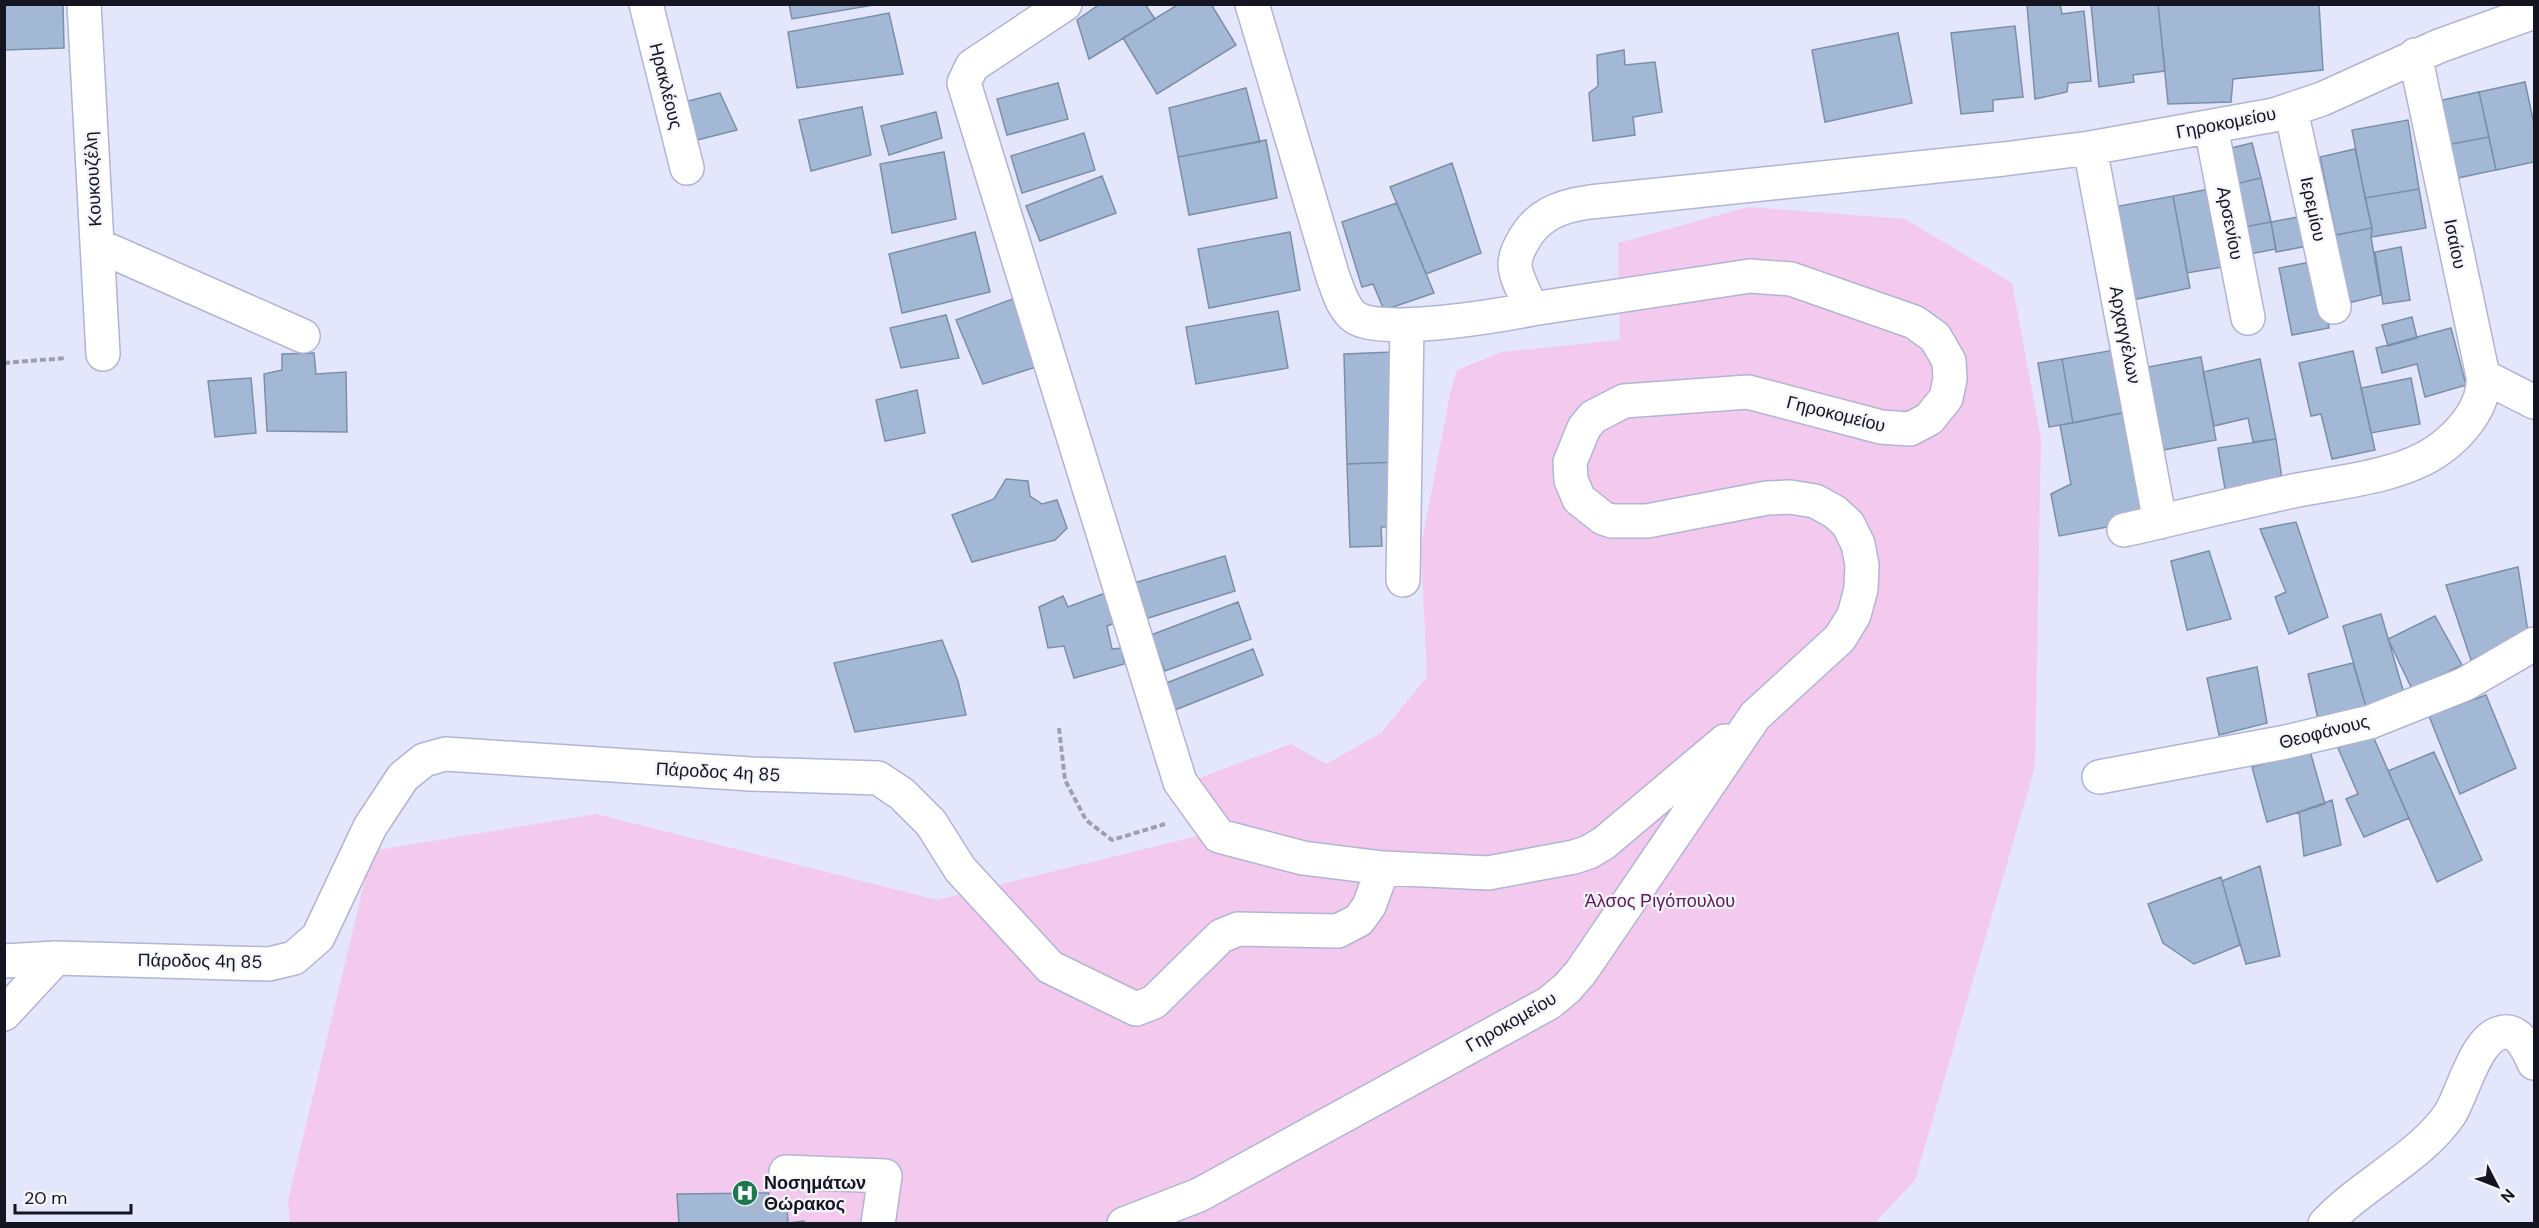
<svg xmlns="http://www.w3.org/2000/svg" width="2539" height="1228" viewBox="0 0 2539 1228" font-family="'DM Sans',sans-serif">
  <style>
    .green { fill: #f3caee }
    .building { fill: #a3b8d4; stroke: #7b8fa9; stroke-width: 1.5 }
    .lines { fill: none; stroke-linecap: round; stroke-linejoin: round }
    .minor-casing { stroke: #b1b4d4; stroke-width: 36 }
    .path { stroke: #9ea0b2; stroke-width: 4; stroke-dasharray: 6 3; stroke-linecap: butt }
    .minor { stroke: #fff; stroke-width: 33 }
    .labels { text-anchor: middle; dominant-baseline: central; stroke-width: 4.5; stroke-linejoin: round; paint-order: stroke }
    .street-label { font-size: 18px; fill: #141520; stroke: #f4f4fb }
    .park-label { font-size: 18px; fill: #5e1a59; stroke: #f4f4fb }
    .poi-label { font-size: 18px; font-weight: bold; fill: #141520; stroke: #f4f4fb; text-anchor: start }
  </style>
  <rect width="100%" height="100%" fill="#e4e6fb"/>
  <!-- green -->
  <path class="green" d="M1748,207L1905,219L2012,283L2041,438L2035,767L1915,1180L1875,1223L290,1224L288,1200L372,851L596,814L937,900L1206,834L1199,778L1291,744L1326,764L1381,733L1427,677L1421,547L1450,394L1457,370L1502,352L1620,340L1618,243Z"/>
  <!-- building -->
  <path class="building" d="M4,4H63L64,48L4,50Z
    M789,4H879L792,19Z
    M1100,4H1145L1155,19L1089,59L1077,20Z
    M1179,4H1211L1236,45L1157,94L1123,38Z
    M2060,4L2062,14L2084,11L2091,81L2068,83L2067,92L2035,99L2027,5Z
    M2091,4H2158L2165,71L2133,75L2134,82L2099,87Z
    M2158,4H2319L2323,70L2233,79L2231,102L2168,104Z
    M889,13L903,74L797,88L788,32Z
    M2015,26L2023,97L1993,100V111L1961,114L1951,33Z
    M1898,33L1912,103L1825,122L1812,50Z
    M1624,50L1625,65L1655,62L1662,112L1633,117L1635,135L1593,141L1589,93L1598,86L1597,55Z
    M2525,82L2534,124V162L2496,170L2479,92Z
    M1058,83L1068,119L1007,135L997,99Z
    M1246,88L1260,142L1178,157L1169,108Z
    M2479,92L2489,137L2446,145L2438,101Z
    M720,93L737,130L693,141L684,102Z
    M862,107L871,155L811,171L799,120Z
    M936,112L942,138L889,155L881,126Z
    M2408,120L2419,189L2365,198L2352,130Z
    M1084,133L1095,170L1022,193L1011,156Z
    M2489,137L2496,170L2453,179L2446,145Z
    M1266,140L1277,198L1189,215L1178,157Z
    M2252,143L2261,178L2231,185L2223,150Z
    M2355,149L2372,228L2336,235L2320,157Z
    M944,152L956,219L892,233L880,164Z
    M1452,163L1481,253L1426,274L1390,187Z
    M1102,176L1116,213L1040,241L1026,206Z
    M2261,178L2271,222L2239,228L2231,185Z
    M2215,188L2229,266L2187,273L2173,196Z
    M2419,189L2426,228L2371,237L2372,228L2365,198Z
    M2173,196L2190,288L2132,300L2114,207Z
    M1397,203L1434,293L1384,310L1373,284L1362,287L1342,222Z
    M2303,216L2308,246L2276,252L2271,222Z
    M2271,222L2276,249L2244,255L2239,228Z
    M2372,228L2371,237L2381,295L2344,304L2330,236Z
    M975,232L990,292L902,313L889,254Z
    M1290,232L1300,290L1209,308L1198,249Z
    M2401,247L2410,300L2383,304L2375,252Z
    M2316,261L2329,328L2292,335L2279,268Z
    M1018,297L1039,366L983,384L956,320Z
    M1278,311L1288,368L1196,384L1186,327Z
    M946,315L959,358L901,368L890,328Z
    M2412,317L2417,338L2388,346L2382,325Z
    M2451,328L2466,385L2425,397L2417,364L2382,373L2376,348Z
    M2120,349L2132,411L2073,423L2062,359Z
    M2353,351L2375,450L2332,459L2321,414L2311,416L2299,363Z
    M1393,352L1398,462L1347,464L1344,354Z
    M314,353L316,374L346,372L347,432L267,431L264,374L282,370V354Z
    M2201,357L2216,440L2153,452L2138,369Z
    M2062,359L2073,423L2049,427L2038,363Z
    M2260,359L2276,439L2253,442L2248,418L2214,426L2203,372Z
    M251,378L256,433L215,437L208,381Z
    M2411,378L2420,424L2371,433L2361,388Z
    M917,390L925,433L885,441L876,400Z
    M2132,411L2151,519L2059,536L2051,494L2071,484L2060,425Z
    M2276,439L2282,479L2225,489L2218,448Z
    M1398,462L1400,526L1381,527L1382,546L1350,547L1347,464Z
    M1006,479L1028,481L1030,496L1042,504L1057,500L1067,528L1055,540L972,562L952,515L994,499Z
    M2296,522L2328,617L2289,634L2275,597L2286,592L2260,529Z
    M2209,551L2231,619L2187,630L2171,561Z
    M1225,556L1235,591L1145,619L1134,583Z
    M2518,567L2528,632L2471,660L2446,585Z
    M1108,592L1118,622L1107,626L1112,649L1122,648L1124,664L1074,678L1064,646L1048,648L1039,607L1063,596L1068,607Z
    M1238,602L1251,639L1165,671L1151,635Z
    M2381,614L2405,697L2366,707L2343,626Z
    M2435,616L2462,665L2412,689L2388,639Z
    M942,640L958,681L966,715L855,732L834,663Z
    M1253,649L1263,675L1175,710L1164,684Z
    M2353,663L2366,707L2318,719L2308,674Z
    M2257,667L2267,723L2219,735L2207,678Z
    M2486,695L2516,768L2460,794L2429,716Z
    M2372,734L2409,818L2364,837L2346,799L2358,794L2338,748Z
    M2310,751L2325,804L2267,822L2252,767Z
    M2434,752L2482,860L2437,882L2388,771Z
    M2332,800L2341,845L2304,856L2299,812Z
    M2260,866L2280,956L2246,964L2222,881Z
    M2221,877L2240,945L2194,964L2163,943L2148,904Z
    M769,1193L767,1206H787L788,1223L804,1221V1224H679L677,1194Z"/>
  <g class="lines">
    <!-- minor casing -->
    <g class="minor-casing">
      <path id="minor" d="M84,4L103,354
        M646,4L687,168
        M1065,4L972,66L964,83L1180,782L1219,836L1303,858L1383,868L1488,873L1574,857L1589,852L1604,843L1725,741
        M1252,4L1333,277C1338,290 1343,310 1356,318C1384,335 1497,316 1532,309
        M2415,55L2483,376L2534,402
        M2291,110L2334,307
        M2211,127L2248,318
        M2090,148L2160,522
        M97,245L303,336
        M2124,530C2181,517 2237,503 2293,491C2338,482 2399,477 2437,451C2460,435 2486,406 2483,376
        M1403,580L1407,325
        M2099,777L2286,742L2370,722L2465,684L2534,644
        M4,961L56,958L269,964L294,958L318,937L370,827L403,777L424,760L445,754L751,774L878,778L902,794L931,823L960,869L1050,967L1136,1009L1154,1002L1221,936L1238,929L1338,931L1359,920L1369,906L1383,868
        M4,1014L56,958
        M786,1172L885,1176L878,1224
        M1124,1224L1199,1195L1549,1003L1567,988L1581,972L1755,716L1840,638L1854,615L1861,589L1862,565L1858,544L1848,524L1835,512L1815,501L1790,497L1767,498L1647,521H1612L1603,518L1579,499L1571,480L1570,462L1584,428L1593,417L1624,401L1748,392L1881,427L1910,429L1929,419L1946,398L1950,379L1949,361L1935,337L1914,322L1791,279L1750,276L1532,309C1526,296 1516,279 1515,265C1515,257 1518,250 1522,243C1536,215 1560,206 1590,202L2004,159L2090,148L2274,115L2322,99L2439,46L2534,12
        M2325,1224C2362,1184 2421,1157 2450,1114C2463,1093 2475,1040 2500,1033C2519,1027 2528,1050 2534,1063"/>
    </g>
    <!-- path -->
    <path class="path" d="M4,363L66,358
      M1059,728L1065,780L1086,820L1112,840L1165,824"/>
    <!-- minor -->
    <use href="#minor" class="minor"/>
  </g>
  <!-- icons -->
  <defs>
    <g id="hospital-disc" transform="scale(1.35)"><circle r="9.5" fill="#1f784d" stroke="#f4f4fb"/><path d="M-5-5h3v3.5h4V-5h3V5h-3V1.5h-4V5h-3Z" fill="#fff"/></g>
  </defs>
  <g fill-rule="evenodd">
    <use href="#hospital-disc" x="745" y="1193"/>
  </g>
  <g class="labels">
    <!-- street labels -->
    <g class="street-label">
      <text transform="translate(666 86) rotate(76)">Ηρακλέους</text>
      <text transform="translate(2226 123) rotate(-11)">Γηροκομείου</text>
      <text transform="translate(93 179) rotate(-93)">Κουκουζέλη</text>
      <text transform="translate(2313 209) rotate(78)">Ιερεμίου</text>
      <text transform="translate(2230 223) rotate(79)">Αρσενίου</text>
      <text transform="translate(2455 244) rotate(78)">Ισαίου</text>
      <text transform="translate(2125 335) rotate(79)">Αρχαγγέλων</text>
      <text transform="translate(1836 414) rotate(14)">Γηροκομείου</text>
      <text transform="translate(2324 732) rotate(-14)">Θεοφάνους</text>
      <text transform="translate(718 772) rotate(3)">Πάροδος 4η 85</text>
      <text transform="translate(200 961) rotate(1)">Πάροδος 4η 85</text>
      <text transform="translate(1511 1022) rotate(-30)">Γηροκομείου</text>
    </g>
    <!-- park labels -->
    <g class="park-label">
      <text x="1660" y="901">Άλσος Ριγόπουλου</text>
    </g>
    <!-- poi labels -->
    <g class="poi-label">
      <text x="764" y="1183">Νοσημάτων<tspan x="764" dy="21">Θώρακος</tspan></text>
    </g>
  </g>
  <!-- border -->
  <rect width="2539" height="1228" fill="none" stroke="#141520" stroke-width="12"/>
  <!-- north arrow -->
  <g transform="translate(2497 1186) rotate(132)" stroke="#f4f4fb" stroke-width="4.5" paint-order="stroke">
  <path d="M0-4.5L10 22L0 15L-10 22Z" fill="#141520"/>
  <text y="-9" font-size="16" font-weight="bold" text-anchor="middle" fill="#141520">N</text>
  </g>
  <!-- scale -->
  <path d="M15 1204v9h116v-9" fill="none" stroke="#141520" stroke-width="3"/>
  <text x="24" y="1204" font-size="18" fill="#141520" stroke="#f4f4fb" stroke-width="4.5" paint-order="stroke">20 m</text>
</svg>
